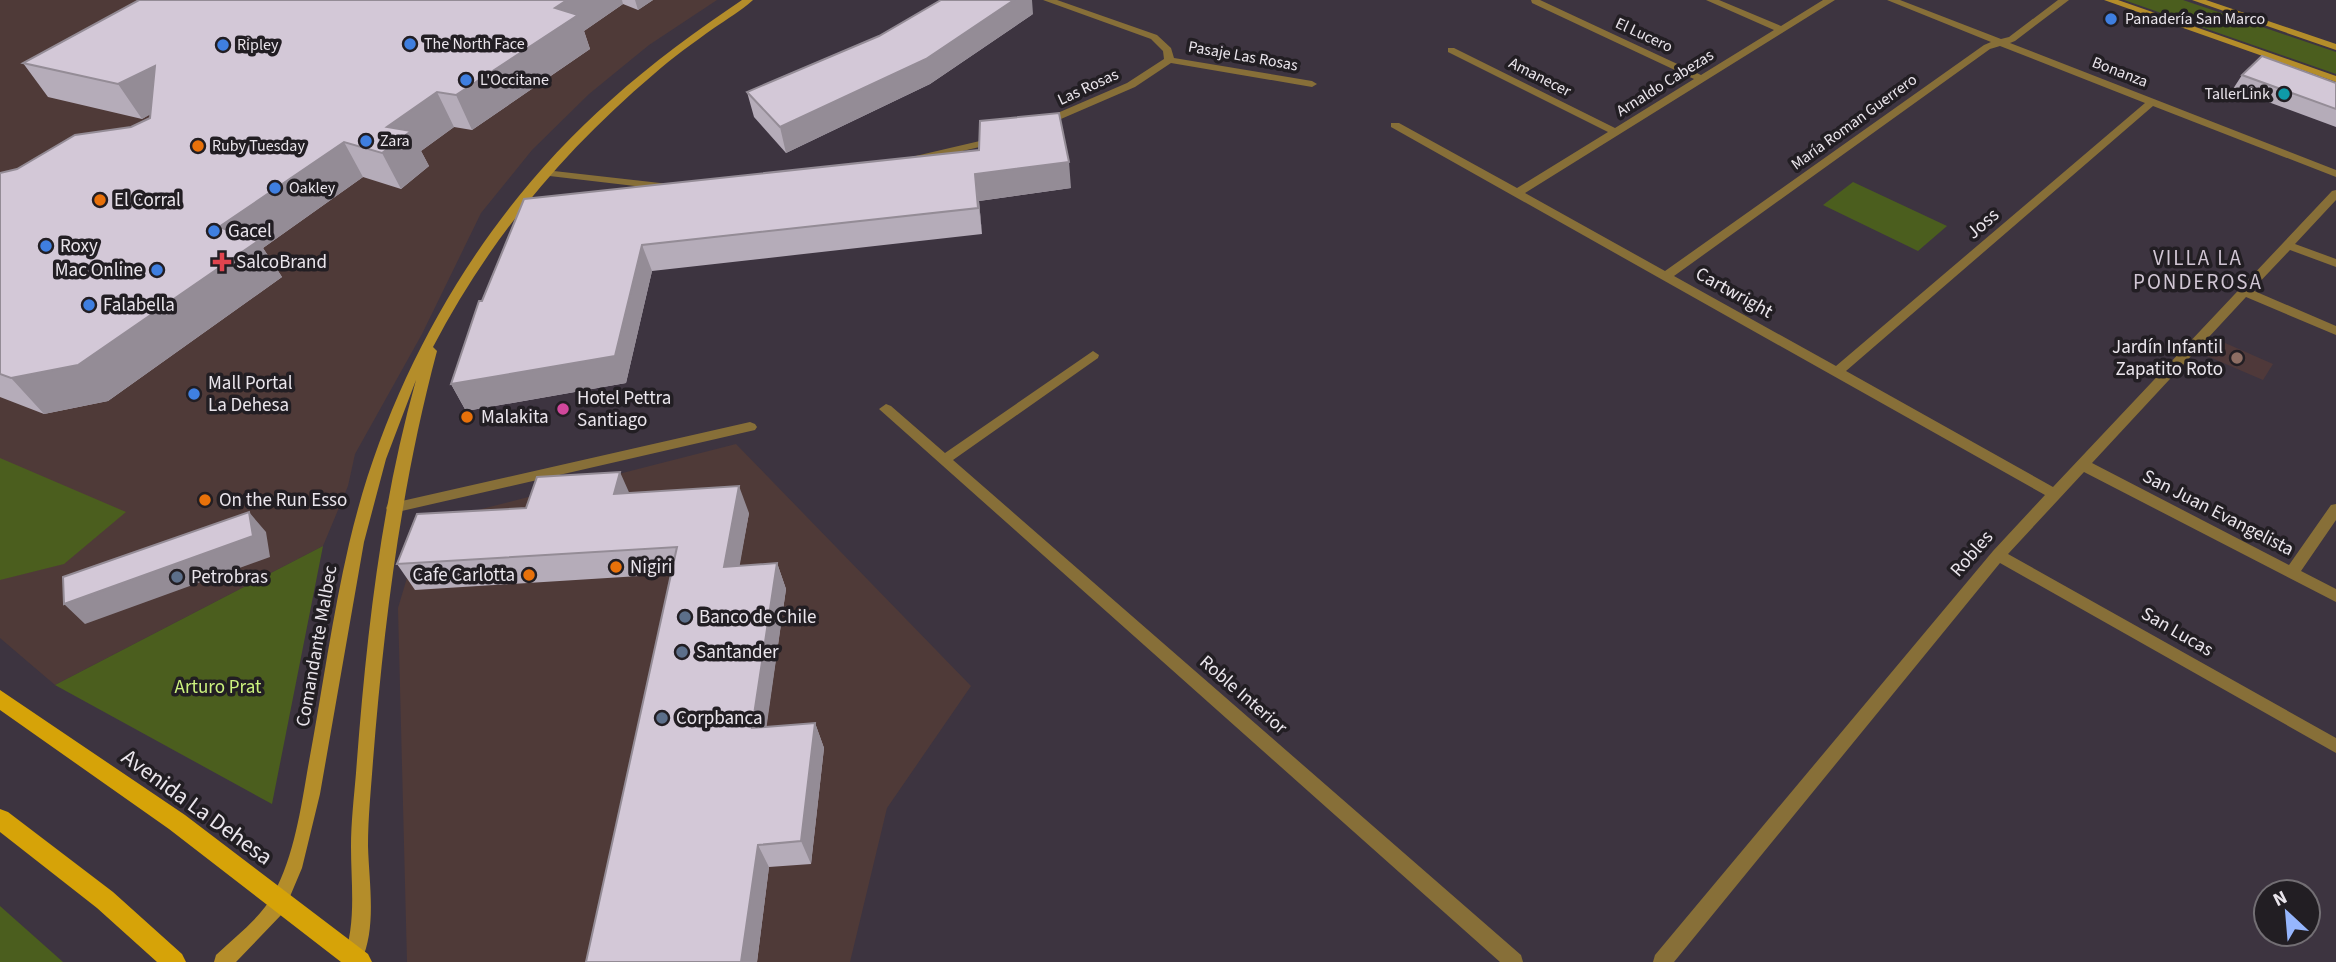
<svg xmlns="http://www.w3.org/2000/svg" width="2336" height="962" viewBox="0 0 2336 962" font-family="'Source Sans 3',sans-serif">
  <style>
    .commercial { fill: #4f3a38 }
    .education { fill: #4f393a }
    .green { fill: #4b5e1e }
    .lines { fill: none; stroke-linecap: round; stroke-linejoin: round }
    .street { fill: #876f38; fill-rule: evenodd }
    .secondary { fill: #b48d2a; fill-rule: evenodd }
    .primary { fill: #d6a308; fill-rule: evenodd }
    .wall { fill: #b5acb9 }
    .shaded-wall { fill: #948c96 }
    .building { fill: #d3c8d7; stroke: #948c96; stroke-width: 2 }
    .shop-dot { fill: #3f7fe0; stroke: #221e23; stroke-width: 2.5 }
    .culture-dot { fill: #0f9aa8; stroke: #221e23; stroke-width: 2.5 }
    .food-dot { fill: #e8710a; stroke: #221e23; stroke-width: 2.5 }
    .health-dot { fill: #e0444e; stroke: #221e23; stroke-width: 2.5 }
    .education-dot { fill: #8d6e63; stroke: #221e23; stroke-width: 2.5 }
    .hotel-dot { fill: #d1479c; stroke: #221e23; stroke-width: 2.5 }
    .service-dot { fill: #5c6f8a; stroke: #221e23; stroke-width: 2.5 }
    .labels { text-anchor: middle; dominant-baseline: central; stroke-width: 7; stroke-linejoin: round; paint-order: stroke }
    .far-poi-label { font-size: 16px; fill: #eae5ec; stroke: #221e23; text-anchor: start }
    .far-street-label { font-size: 16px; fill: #eae5ec; stroke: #221e23 }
    .poi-label { font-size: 19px; fill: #eae5ec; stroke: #221e23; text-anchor: start }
    .street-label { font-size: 19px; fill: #eae5ec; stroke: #221e23 }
    .park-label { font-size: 19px; fill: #ccf27f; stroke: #221e23 }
    .neighbourhood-label { font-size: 21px; letter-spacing: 2px; fill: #d1c6d4; stroke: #221e23 }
    .near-street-label { font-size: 23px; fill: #eae5ec; stroke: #221e23 }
  </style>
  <rect width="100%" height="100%" fill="#3d3440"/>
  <!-- commercial -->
  <path class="commercial" d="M0,0H717L649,45L589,94L532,150L481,213L422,334L355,454L348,486L323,546L55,685L0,638Z
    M736,444L971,686L887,808L850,962H407L398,608L423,524Z"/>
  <!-- education -->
  <path class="education" d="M2211,337L2232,346L2273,364L2263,380L2200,353Z"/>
  <!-- green -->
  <path class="green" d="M2124,0H2183L2336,52V74Z
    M1853,182L1947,226L1918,251L1823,205Z
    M0,458L126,512L64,564L0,580Z
    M323,546L272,804L55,685Z
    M0,906L63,962H0Z"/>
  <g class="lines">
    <!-- street -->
    <path class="street" d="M1043,0H1057L1157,35L1171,48L1174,58L1312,81L1317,84L1312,87L1171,63L1135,87L1047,125H1039V121L1127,83L1164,59L1163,51L1151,39Z
      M1531,0H1540L1701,75L1774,30L1706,0H1719L1781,26L1823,0H1835L1525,193L1665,271L1984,45L1991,42L1887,0H1900L2001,39L2009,37L2058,0H2069L2015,41L2010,43L2336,170V177L2153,106L1846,371L2053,487L2332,191L2336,190V200L2295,244L2336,259V267L2290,250L2252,290L2336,326V335L2246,297L2092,463L2289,565L2331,505L2336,504V520L2301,571L2336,589V602L2084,472L2008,554L2336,738V753L2000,563L1674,962H1653L1655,955L1993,551L2045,495L1391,127V123H1399L1517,188L1608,132L1448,52V48H1454L1615,128L1694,79L1532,3ZM2000,46L2145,103L1836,366L1674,276L1990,49Z
      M997,137L1002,140L1001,142L911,163L906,160L907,158Z
      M545,170L669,184L675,187L669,190L541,175V171Z
      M1093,351L1099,355L1098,358L953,460L1521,955L1523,962H1500L879,409L886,404L891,406L945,453Z
      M750,422L755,424L757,427L755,430L393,513L388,512L386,508L388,504L393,503Z"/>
    <!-- secondary -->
    <path class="secondary" d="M742,0H753C741,11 727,19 714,28C693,43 673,57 654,74C563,151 488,241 433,347L437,351C401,486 384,622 373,761C371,789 368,818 368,846C369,883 377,928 361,962H342C357,926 351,885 351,847C351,822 354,797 356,773C366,641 380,508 416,380L386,459L364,542L320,794L302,868L283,913L236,962H214L216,955C236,936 261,918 274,893C294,856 301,808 308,767C322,693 332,617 349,544C388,376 481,214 611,100C652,63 696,31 742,0Z
      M2104,0H2118L2336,76V82Z
      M2192,0H2206L2336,44V50Z"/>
    <!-- primary -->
    <path class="primary" d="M0,690L185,815L368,954L372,962H341L169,829L0,710Z
      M0,809L8,812L113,892L182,954L186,962H157L97,908L0,832Z"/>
  </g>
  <!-- wall -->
  <path class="wall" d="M139,0H653L638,10L623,4L584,31L590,49L472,130L454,127L421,151L429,166L401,189L363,177L263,248L282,277L108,401L44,414L0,397V173L17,169L131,127L150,118V114L142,119L48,97L23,63Z
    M1033,14L930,84L786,153L754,117L747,92Z
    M2242,75L2336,83V127L2233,89Z
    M1071,188L979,201L982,234L652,271L626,383L466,411L451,384L524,199Z
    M629,493L749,513L739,566L777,563L786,589L766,727L815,723L824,748L811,864L769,867L757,962L671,574L415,590L397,564L526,508Z"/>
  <!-- shaded-wall -->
  <path class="shaded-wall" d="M567,0H622L623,4L584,31L590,49L472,130L456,95L555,8Z
    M635,0H653L638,10Z
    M1014,0H1032L1033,14L930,84L786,153L780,127Z
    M155,66L177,100L142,119L118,84Z
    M437,92L454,127L421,151L429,166L401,189L382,153L387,127Z
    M344,142L363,177L263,248L282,277L108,401L44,414L11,378L219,227Z
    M1069,162L1071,188L979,201L982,234L975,174Z
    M642,245L652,271L626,383L466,411L451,384Z
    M620,472L632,499L614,494Z
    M739,486L749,513L735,592L724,567Z
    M249,512L266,532L270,557L85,624L64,604Z
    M777,563L786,589L763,752L752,728Z
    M815,723L824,748L811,864L801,841Z
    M758,845L769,867L757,962H741Z"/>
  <!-- building -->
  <path class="building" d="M139,0H567L555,8L578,15L456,95L437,92L387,127L411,131L382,153L344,142L219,227L258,241L78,365L11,378L0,374V173L17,169L75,135L131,127L150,118L155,66L118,84L23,63Z
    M941,0H1014L926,59L780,127L747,92L879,36Z
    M2262,56L2336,83V109L2242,75Z
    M1059,113L1069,162L975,174L978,208L642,245L615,356L451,384L479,301H482L524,199L979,150L980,121Z
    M620,472L614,494L739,486L724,567L777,563L752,728L815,723L801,841L758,845L741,962H586L677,547L397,564L417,514L526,508L537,477Z
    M249,512L253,536L64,604L63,577Z"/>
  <!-- markers -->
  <g class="shop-dot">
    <circle cx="2111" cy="19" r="7"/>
    <circle cx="410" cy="44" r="7"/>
    <circle cx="223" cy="45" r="7"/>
    <circle cx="466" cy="80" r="7"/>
    <circle cx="366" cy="141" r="7"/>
    <circle cx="275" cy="188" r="7"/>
    <circle cx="214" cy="231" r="7"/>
    <circle cx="46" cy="246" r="7"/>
    <circle cx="157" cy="270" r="7"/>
    <circle cx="89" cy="305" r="7"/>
    <circle cx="194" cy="394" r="7"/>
  </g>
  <circle class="culture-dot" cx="2284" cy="94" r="7"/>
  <g class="food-dot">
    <circle cx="198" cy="146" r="7"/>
    <circle cx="100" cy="200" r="7"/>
    <circle cx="467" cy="417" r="7"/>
    <circle cx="205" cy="500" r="7"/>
    <circle cx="616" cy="567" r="7"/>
    <circle cx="529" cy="575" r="7"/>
  </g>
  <path class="health-dot" d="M218.5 251.5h7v7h7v7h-7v7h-7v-7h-7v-7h7z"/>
  <circle class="education-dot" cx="2237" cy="358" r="7"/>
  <circle class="hotel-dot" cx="563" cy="409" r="7"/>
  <g class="service-dot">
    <circle cx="177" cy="577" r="7"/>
    <circle cx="685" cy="617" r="7"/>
    <circle cx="682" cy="652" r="7"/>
    <circle cx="662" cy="718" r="7"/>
  </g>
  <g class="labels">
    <!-- far-poi labels -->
    <g class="far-poi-label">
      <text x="2125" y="19">Panadería San Marco</text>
      <text x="424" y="44">The North Face</text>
      <text x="237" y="45">Ripley</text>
      <text x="480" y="80">L'Occitane</text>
      <text x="2270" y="94" text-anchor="end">TallerLink</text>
      <text x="380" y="141">Zara</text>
      <text x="212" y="146">Ruby Tuesday</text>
      <text x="289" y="188">Oakley</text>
    </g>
    <!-- far-street labels -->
    <g class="far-street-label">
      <text transform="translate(1644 35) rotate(25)">El Lucero</text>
      <text transform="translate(1243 56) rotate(10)">Pasaje Las Rosas</text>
      <text transform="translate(2120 72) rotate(21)">Bonanza</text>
      <text transform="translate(1540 77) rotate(27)">Amanecer</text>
      <text transform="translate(1665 83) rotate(-32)">Arnaldo Cabezas</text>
      <text transform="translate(1088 87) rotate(-25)">Las Rosas</text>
      <text transform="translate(1854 122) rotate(-36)">María Roman Guerrero</text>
    </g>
    <!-- poi labels -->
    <g class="poi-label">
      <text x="114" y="200">El Corral</text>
      <text x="228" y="231">Gacel</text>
      <text x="60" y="246">Roxy</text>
      <text x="236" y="262">SalcoBrand</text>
      <text x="143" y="270" text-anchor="end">Mac Online</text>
      <text x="103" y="305">Falabella</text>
      <text x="2223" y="347" text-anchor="end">Jardín Infantil<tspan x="2223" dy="22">Zapatito Roto</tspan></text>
      <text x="208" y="383">Mall Portal<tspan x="208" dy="22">La Dehesa</tspan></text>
      <text x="577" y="398">Hotel Pettra<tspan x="577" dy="22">Santiago</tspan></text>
      <text x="481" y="417">Malakita</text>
      <text x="219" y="500">On the Run Esso</text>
      <text x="630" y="567">Nigiri</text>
      <text x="515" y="575" text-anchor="end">Cafe Carlotta</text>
      <text x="191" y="577">Petrobras</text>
      <text x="699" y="617">Banco de Chile</text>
      <text x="696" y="652">Santander</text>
      <text x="676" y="718">Corpbanca</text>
    </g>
    <!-- street labels -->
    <g class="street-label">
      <text transform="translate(1983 224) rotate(-41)">Joss</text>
      <text transform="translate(1734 293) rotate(29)">Cartwright</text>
      <text transform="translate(2218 513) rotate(27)">San Juan Evangelista</text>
      <text transform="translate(1972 554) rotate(-49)">Robles</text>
      <text transform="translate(2177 632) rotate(30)">San Lucas</text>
      <text transform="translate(317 646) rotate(-80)">Comandante Malbec</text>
      <text transform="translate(1243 695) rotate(41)">Roble Interior</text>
    </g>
    <!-- park labels -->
    <g class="park-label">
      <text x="218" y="687">Arturo Prat</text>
    </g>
    <!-- neighbourhood labels -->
    <g class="neighbourhood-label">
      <text x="2198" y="258">VILLA LA<tspan x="2198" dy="24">PONDEROSA</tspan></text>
    </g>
    <!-- near-street labels -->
    <g class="near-street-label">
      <text transform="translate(197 807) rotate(36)">Avenida La Dehesa</text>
    </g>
  </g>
  <!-- north arrow -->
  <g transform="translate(2287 913) rotate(334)"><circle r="33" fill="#221e23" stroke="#726e73" stroke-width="2"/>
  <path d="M0-5L12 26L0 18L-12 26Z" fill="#96b6fd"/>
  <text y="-10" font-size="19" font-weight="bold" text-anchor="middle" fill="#eae5ec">N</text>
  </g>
</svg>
